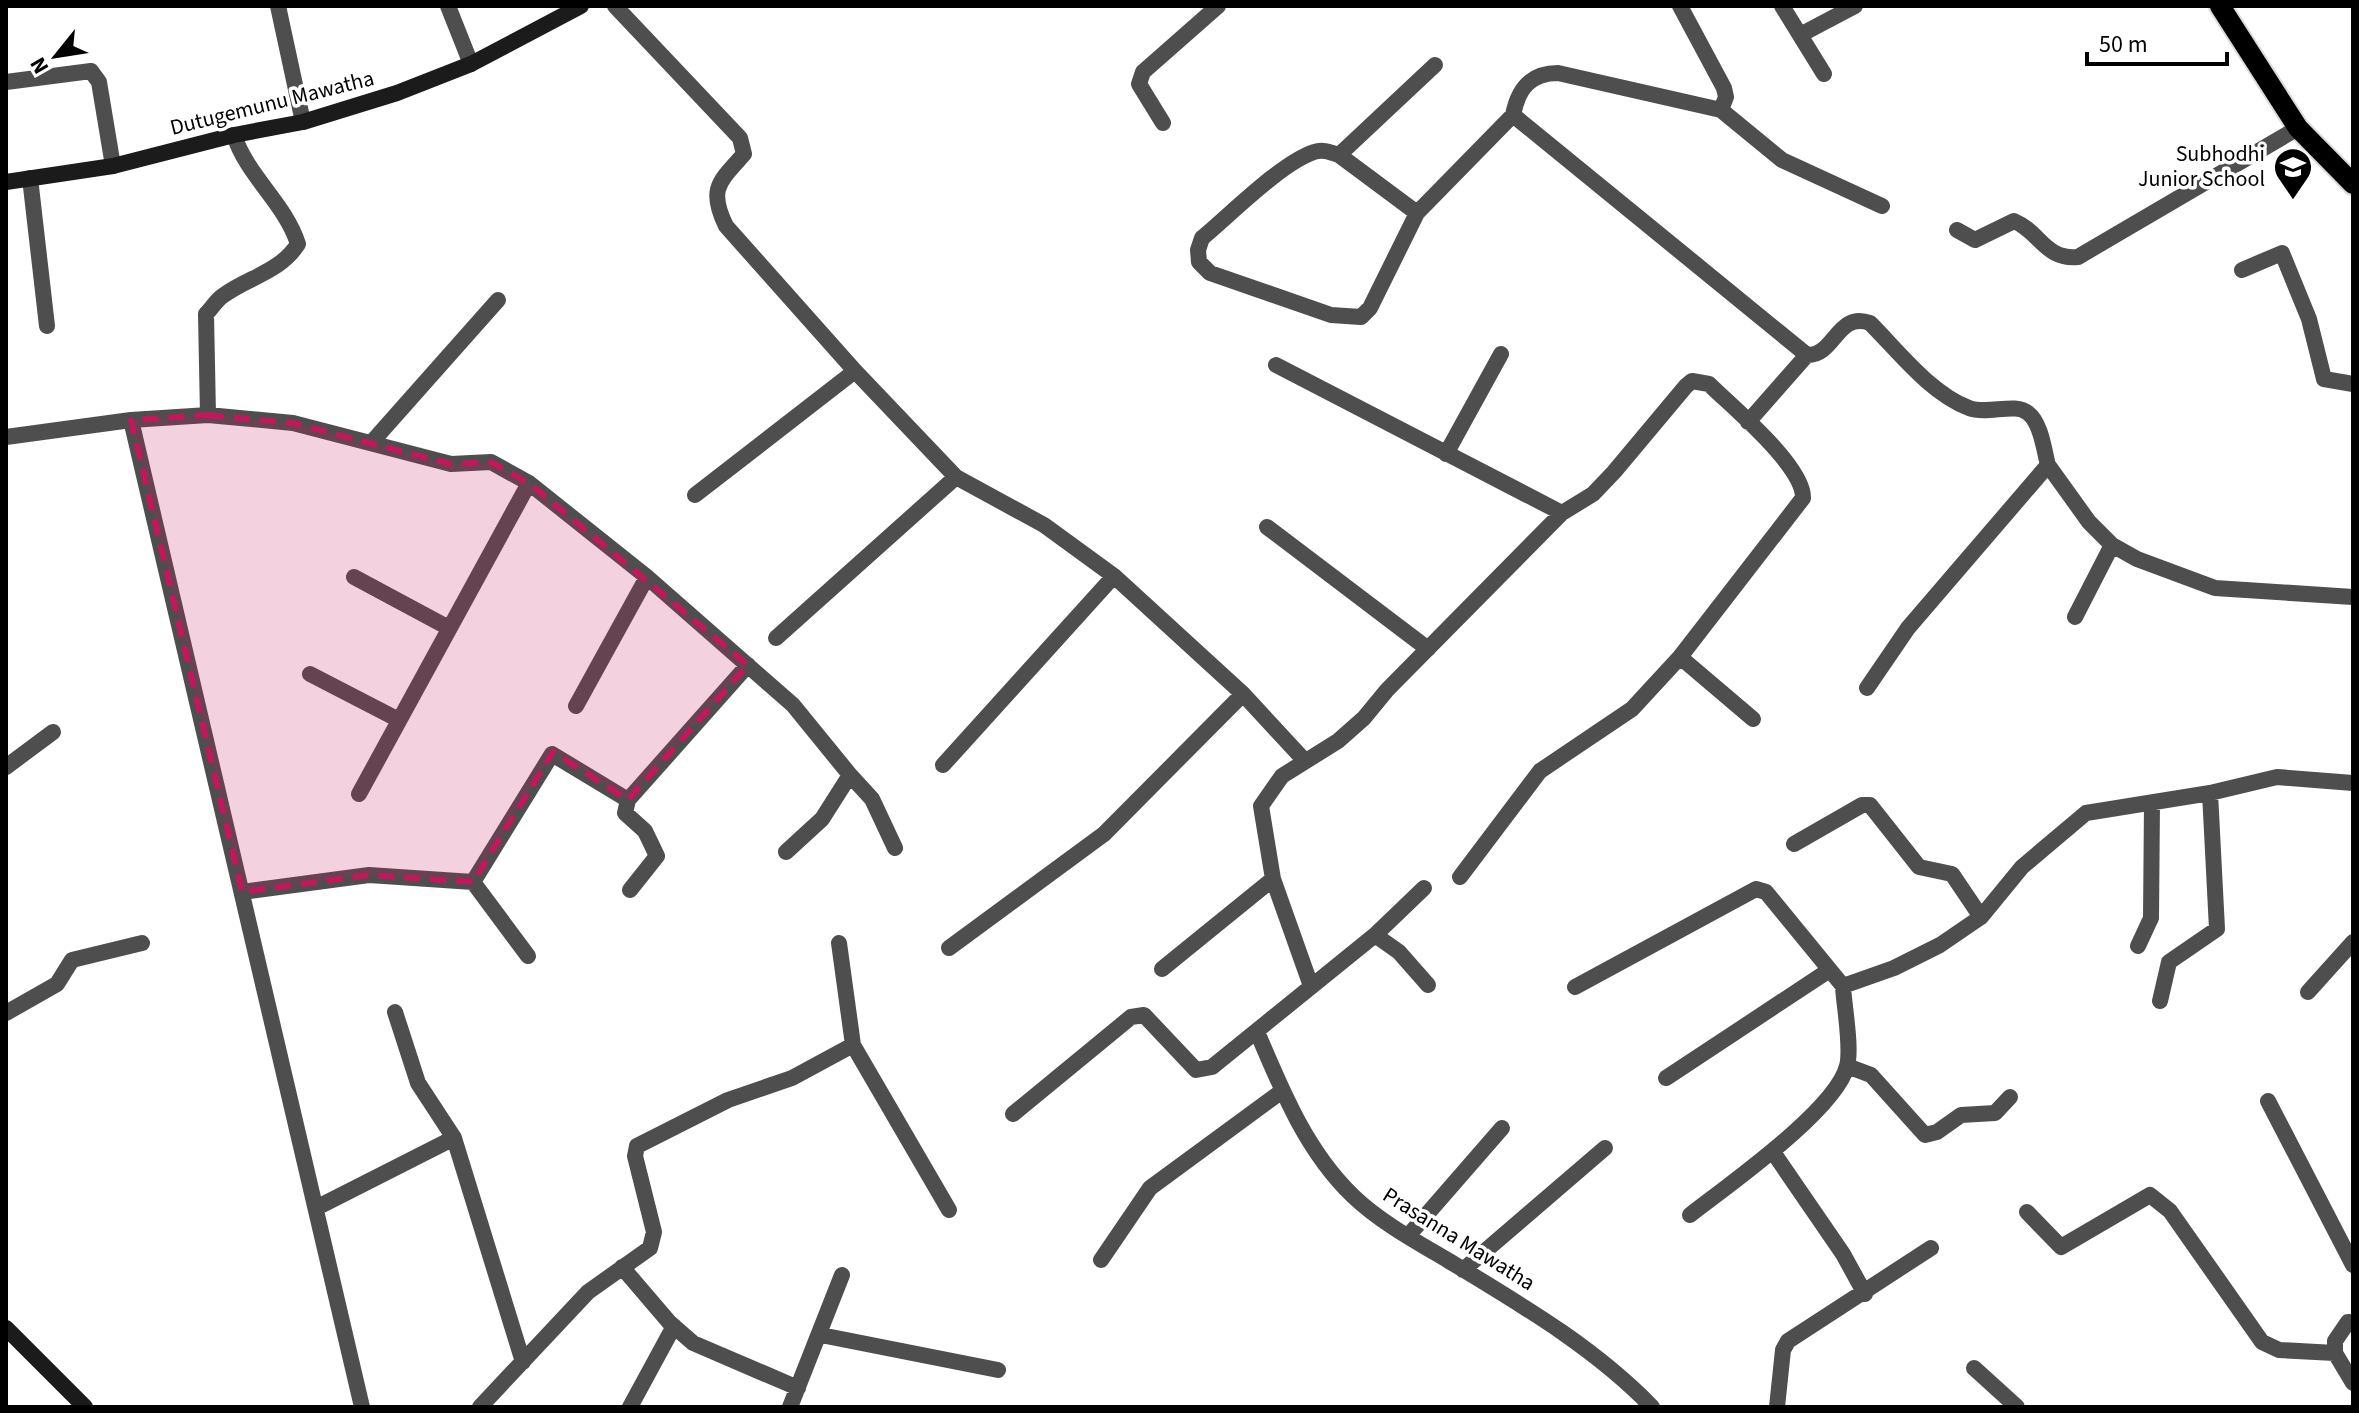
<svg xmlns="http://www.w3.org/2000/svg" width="2359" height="1413" viewBox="0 0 2359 1413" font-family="'Source Sans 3',sans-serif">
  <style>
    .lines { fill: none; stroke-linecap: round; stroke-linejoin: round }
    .primary-casing { stroke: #dbdbdb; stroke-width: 24 }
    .street { stroke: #4e4e4e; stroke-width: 16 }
    .secondary { stroke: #1b1b1b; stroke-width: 16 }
    .primary { stroke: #000; stroke-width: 20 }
    .marked { fill: #c2185b; fill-opacity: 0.2; stroke: #c2185b; stroke-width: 6; stroke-dasharray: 16 10; stroke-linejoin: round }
    .labels { text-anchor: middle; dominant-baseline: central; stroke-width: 7; stroke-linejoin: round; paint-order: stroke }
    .street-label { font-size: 22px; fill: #000; stroke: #fff }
    .poi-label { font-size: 22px; fill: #000; stroke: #fff; text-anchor: end }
  </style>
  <rect width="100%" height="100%" fill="#fff"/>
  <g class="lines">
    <!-- primary casing -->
    <g class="primary-casing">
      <path id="primary" d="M2220,6L2298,128L2353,184"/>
    </g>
    <!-- street -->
    <path class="street" d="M278,6L303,122
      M448,6L471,64
      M615,6L740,138L744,154C719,182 708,189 726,226L855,371L956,477L1044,525L1114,576L1243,694L1304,760
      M1680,6L1724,88L1726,97L1721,110
      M1782,6L1824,74
      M1800,35L1855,6
      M6,82L91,71L99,82L113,166
      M1163,123L1139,84L1143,72L1218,6
      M1339,155L1435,65
      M30,178L47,326
      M1417,213L1339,155C1330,152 1323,149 1314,152C1281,163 1230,215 1202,238L1198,250L1199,262L1210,273L1331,315L1361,317L1370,308L1417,213L1513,115
      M1957,230L1975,240L2014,221C2040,232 2045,260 2078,257L2298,128
      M2242,270L2282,253L2309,319L2324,379L2353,384
      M1276,365L1562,513
      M208,415L206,314C212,308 217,299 224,295C249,277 280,272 298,244C285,203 247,176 234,135
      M131,420L362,1407
      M1748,422L1807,355
      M6,437L131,420L208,415L293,423L451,464L491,462L529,483L647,577L793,705L850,775L822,819L786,852
      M372,442L498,300
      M1446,454L1501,354
      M2048,465L2089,522L2112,545L2137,559L2215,588L2353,597
      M695,495L855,371
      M1267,527L1428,649
      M354,577L449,628
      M2075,617L2112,545
      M776,638L956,477
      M1680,657L1753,719
      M310,674L399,720
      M1867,688L1908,628L2048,465C2044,450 2041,423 2028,413C2015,402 1988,415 1969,408C1930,393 1899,352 1870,323C1837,311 1835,356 1807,355L1513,115C1518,89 1530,73 1558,73L1721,110L1782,160L1882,206
      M576,706L647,577
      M943,765L1114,576
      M6,767L53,732
      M850,775L872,799L895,848
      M359,794L529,483
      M1794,844L1862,805H1870L1919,867L1952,874L1981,917
      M473,882L552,754L628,800
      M630,890L657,856L645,831L625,813L628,800L748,665
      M242,892L369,875L473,882L528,956
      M1375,935L1424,888
      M2138,946L2151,918L2152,803
      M949,948L1104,834L1243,694
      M1162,969L1273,879
      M1311,986L1273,879L1261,806L1282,776L1338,741L1364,718L1387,690L1562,513L1593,494L1614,472L1686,386L1692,381L1709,384C1732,407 1804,466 1803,498L1680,657L1632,709L1540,771L1460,877
      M1575,987L1756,889L1766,892L1843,986L1894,968L1940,945L1981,917L2022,867L2086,813L2210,793L2277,777L2353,783
      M2308,992L2353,942
      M2160,1001L2169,962L2217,929L2210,793
      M395,1012L418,1083L454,1138L523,1362
      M6,1013L57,984L72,960L142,943
      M1258,1034C1282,1091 1307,1152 1353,1196C1380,1222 1417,1242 1449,1261C1520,1304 1594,1347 1652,1407
      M853,1045L949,1210
      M1847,1066L1871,1075L1925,1135L1937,1132L1961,1115L1995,1113L2010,1097
      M1666,1078L1828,971
      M2268,1101L2353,1265
      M1013,1114L1131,1017L1144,1015L1196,1070L1212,1067L1375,935L1399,952L1428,985
      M1773,1152L1843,1254L1865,1294
      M316,1208L454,1138
      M2027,1212L2061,1247L2150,1195L2170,1211L2262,1342L2279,1350L2335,1353
      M1690,1215C1727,1186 1836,1110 1847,1066C1852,1048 1844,1006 1843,986
      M1408,1236L1502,1128
      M1101,1260L1150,1188L1282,1091
      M622,1267L669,1322L693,1343L798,1388
      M1463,1270L1605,1148
      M2353,1322H2348L2335,1341V1353L2353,1383
      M821,1335L998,1370
      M1974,1368L2017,1407
      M480,1407L588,1292L650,1248L654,1232L635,1156L637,1146L728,1100L792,1078L853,1045L839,943
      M630,1407L674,1326
      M790,1407L842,1275
      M1777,1407L1783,1350L1788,1341L1931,1248"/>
    <!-- secondary -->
    <path class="secondary" d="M6,182L113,166L234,135L303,122L397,93L471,64L581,6
      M6,1328L85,1407"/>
    <!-- primary -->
    <use href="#primary" class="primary"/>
  </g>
  <!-- marked area -->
  <path class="marked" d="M208,415L293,423L451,464L491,462L529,483L748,665L628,800L553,752L473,882L369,875L242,892L131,420Z"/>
  <!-- icons -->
  <defs>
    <g id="school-pin" transform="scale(2)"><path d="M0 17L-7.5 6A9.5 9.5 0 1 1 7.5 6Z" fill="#000" stroke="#fff"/><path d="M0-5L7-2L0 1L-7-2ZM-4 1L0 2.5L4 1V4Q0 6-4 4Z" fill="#fff"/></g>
  </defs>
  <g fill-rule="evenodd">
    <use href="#school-pin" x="2293" y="167"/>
  </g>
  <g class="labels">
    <!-- street labels -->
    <g class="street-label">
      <text transform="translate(272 103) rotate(-14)">Dutugemunu Mawatha</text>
      <text transform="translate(1459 1239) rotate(32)">Prasanna Mawatha</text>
    </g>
    <!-- poi labels -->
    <g class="poi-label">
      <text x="2265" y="154">Subhodhi<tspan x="2265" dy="25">Junior School</tspan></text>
    </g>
  </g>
  <!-- border -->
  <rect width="2359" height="1413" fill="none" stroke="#000000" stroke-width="16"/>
  <!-- north arrow -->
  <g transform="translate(56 56) rotate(240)" stroke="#ffffff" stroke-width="6" paint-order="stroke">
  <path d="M0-6L14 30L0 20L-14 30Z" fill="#000000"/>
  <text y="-12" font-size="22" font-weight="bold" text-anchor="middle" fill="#000000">N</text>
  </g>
  <!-- scale -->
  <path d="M2087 52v12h140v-12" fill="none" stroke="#000000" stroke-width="4"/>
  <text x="2099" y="52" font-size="24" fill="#000000" stroke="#ffffff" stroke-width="6" paint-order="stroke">50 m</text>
</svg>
